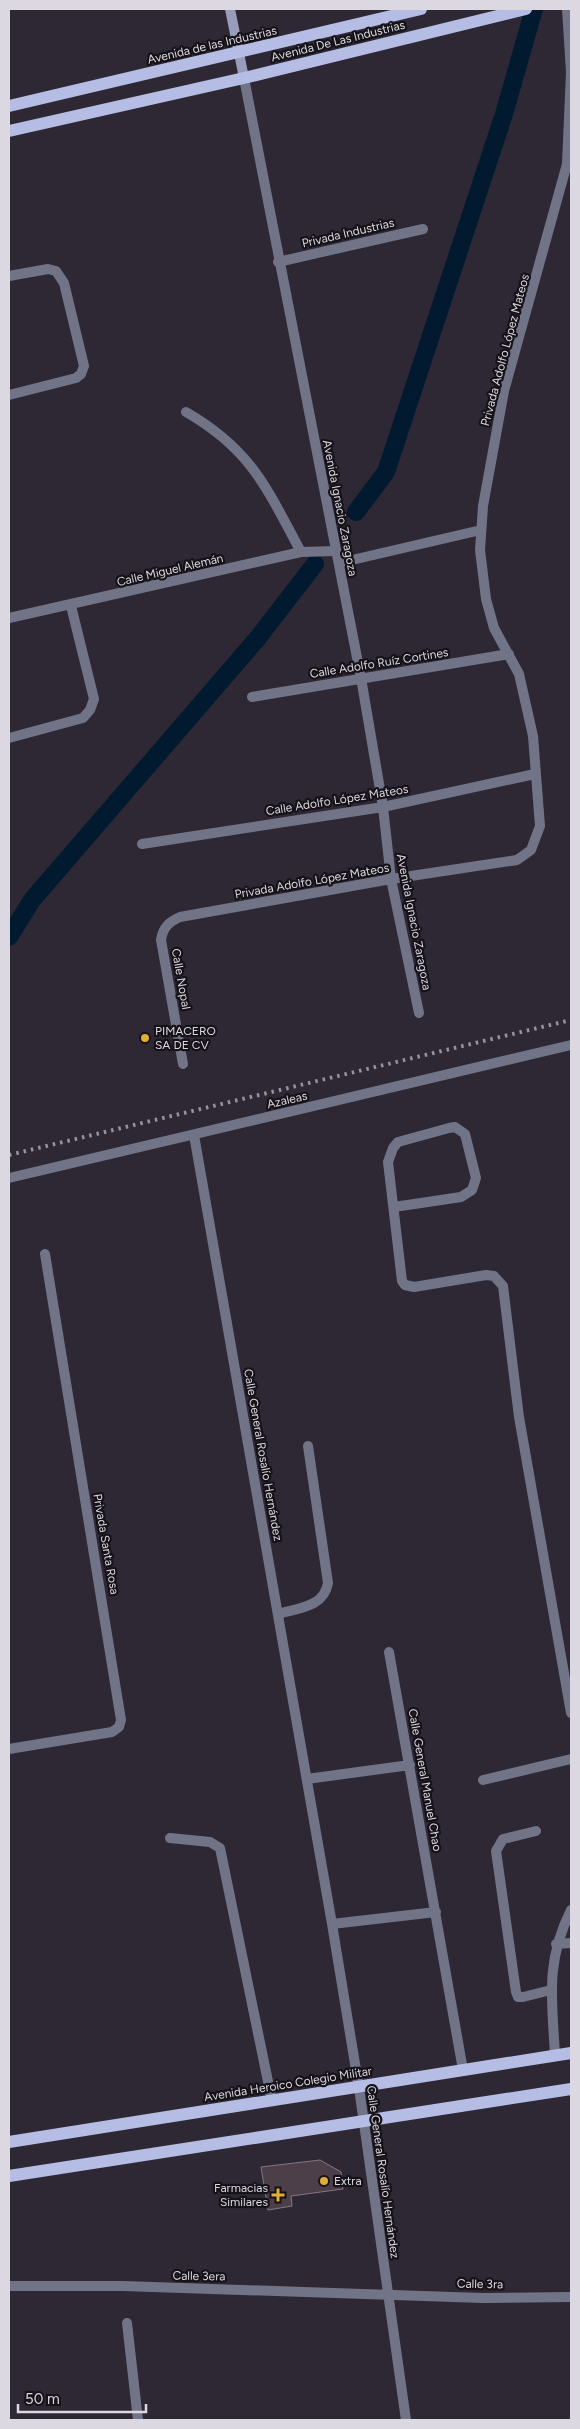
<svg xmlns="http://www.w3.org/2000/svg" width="580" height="2429" viewBox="0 0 580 2429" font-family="Figtree,sans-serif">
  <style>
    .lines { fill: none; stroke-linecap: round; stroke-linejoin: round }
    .canal { stroke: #021a30; stroke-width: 18 }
    .building { fill: #4c3f49; stroke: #857782 }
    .lane { stroke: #717487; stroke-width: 10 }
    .street { stroke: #717487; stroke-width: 10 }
    .secondary { stroke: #989dbc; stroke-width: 10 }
    .primary { stroke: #b6bde5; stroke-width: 12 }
    .rail { stroke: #97929d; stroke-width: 4; stroke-dasharray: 2.5 5; stroke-linecap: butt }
    .poi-dot { fill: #e1af34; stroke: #151218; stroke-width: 2 }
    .labels { text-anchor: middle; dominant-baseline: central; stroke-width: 4.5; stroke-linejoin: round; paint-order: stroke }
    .street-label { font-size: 12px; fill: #dcd8e1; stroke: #151218 }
    .poi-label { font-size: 12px; fill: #dcd8e1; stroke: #151218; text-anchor: start }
  </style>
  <rect width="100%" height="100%" fill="#2e2835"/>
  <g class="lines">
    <!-- canal -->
    <path class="canal" d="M356,512L386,472L504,114L534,9
      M9,937L32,900L257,639L315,564"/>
  </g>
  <!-- building -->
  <path class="building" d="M320,2160L341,2172L343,2189L291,2196L292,2206L268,2210L261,2167Z"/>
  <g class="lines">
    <!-- lane -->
    <path class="lane" d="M278,262L423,229
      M9,276L48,269L56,271L64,283L84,366L81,374L76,378L9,395
      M186,412C252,450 267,489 301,552
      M9,618L301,552L336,551
      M9,738L83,718L90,710L94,699L71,606
      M394,1207L461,1197L472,1190L476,1178L465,1134L455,1127L449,1128L398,1142L393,1148L388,1162L402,1281L405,1285L414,1287L486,1275L494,1276L503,1286L519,1417L571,1713
      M278,1614C299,1608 324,1607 328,1583L308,1446
      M9,1749L112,1732L119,1727L121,1720L45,1254
      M483,1780L571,1759
      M536,1831L503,1839L496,1851L516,1992L518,1997H523L551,1990
      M170,1838L210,1842L220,1848L272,2101
      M556,1944L571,1943
      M555,2055C552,2000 545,1962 571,1910"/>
    <!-- street -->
    <path class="street" d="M244,78L361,678L383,807L391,879L419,1013
      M339,563L481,530
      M252,697L509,654
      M142,844L383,807L535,774
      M183,1064L161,940C163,927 169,922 180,917L391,879L517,860L531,850L540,826L533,736L519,674L494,628L486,599L480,550L483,506L504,391L567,164L571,72L567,9
      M194,1135L332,1924L359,2088L406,2420
      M9,1178L571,1045
      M389,1652L463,2070
      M307,1779L410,1765
      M332,1924L436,1912
      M9,2286H123L483,2298L571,2297
      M127,2323L138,2420"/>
    <!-- secondary -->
    <path class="secondary" d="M230,9L244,78"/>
    <!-- primary -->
    <path class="primary" d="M9,106L421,9
      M9,131L244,78L526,9
      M9,2142L571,2053
      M9,2176L571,2089"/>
    <!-- rail -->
    <path class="rail" d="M9,1155L571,1020"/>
  </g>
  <!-- markers -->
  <g class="poi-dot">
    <circle cx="145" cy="1038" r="5"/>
    <circle cx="324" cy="2181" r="5"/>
    <path d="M275.5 2187.5h5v5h5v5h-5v5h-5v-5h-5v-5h5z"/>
  </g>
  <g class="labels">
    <!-- street labels -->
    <g class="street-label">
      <text transform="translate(338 41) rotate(-14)">Avenida De Las Industrias</text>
      <text transform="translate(212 45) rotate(-13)">Avenida de las Industrias</text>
      <text transform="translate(348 233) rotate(-13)">Privada Industrias</text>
      <text transform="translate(505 350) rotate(-75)">Privada Adolfo López Mateos</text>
      <text transform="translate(340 508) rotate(79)">Avenida Ignacio Zaragoza</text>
      <text transform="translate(170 570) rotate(-13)">Calle Miguel Alemán</text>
      <text transform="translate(379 663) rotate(-9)">Calle Adolfo Ruíz Cortines</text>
      <text transform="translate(337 800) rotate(-9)">Calle Adolfo López Mateos</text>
      <text transform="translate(312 881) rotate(-10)">Privada Adolfo López Mateos</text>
      <text transform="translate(414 922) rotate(79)">Avenida Ignacio Zaragoza</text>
      <text transform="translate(181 979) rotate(80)">Calle Nopal</text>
      <text transform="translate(287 1100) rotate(-13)">Azaleas</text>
      <text transform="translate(263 1455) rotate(80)">Calle General Rosalío Hernández</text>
      <text transform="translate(106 1544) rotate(80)">Privada Santa Rosa</text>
      <text transform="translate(425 1780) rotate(80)">Calle General Manuel Chao</text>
      <text transform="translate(288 2084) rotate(-9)">Avenida Heroico Colegio Militar</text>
      <text transform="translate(383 2172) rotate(82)">Calle General Rosalío Hernández</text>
      <text transform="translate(199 2276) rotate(1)">Calle 3era</text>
      <text transform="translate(480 2284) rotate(1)">Calle 3ra</text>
    </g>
    <!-- poi labels -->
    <g class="poi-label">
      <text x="155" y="1031">PIMACERO<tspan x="155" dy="14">SA DE CV</tspan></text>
      <text x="334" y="2181">Extra</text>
      <text x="268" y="2188" text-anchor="end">Farmacias<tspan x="268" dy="14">Similares</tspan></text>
    </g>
  </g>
  <!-- border -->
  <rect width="580" height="2429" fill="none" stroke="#dcd8e1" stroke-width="20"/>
  <!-- scale -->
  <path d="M18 2404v8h128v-8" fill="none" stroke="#dcd8e1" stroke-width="2.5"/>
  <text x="25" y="2404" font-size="15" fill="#dcd8e1" stroke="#151218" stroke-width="4" paint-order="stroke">50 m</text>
</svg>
